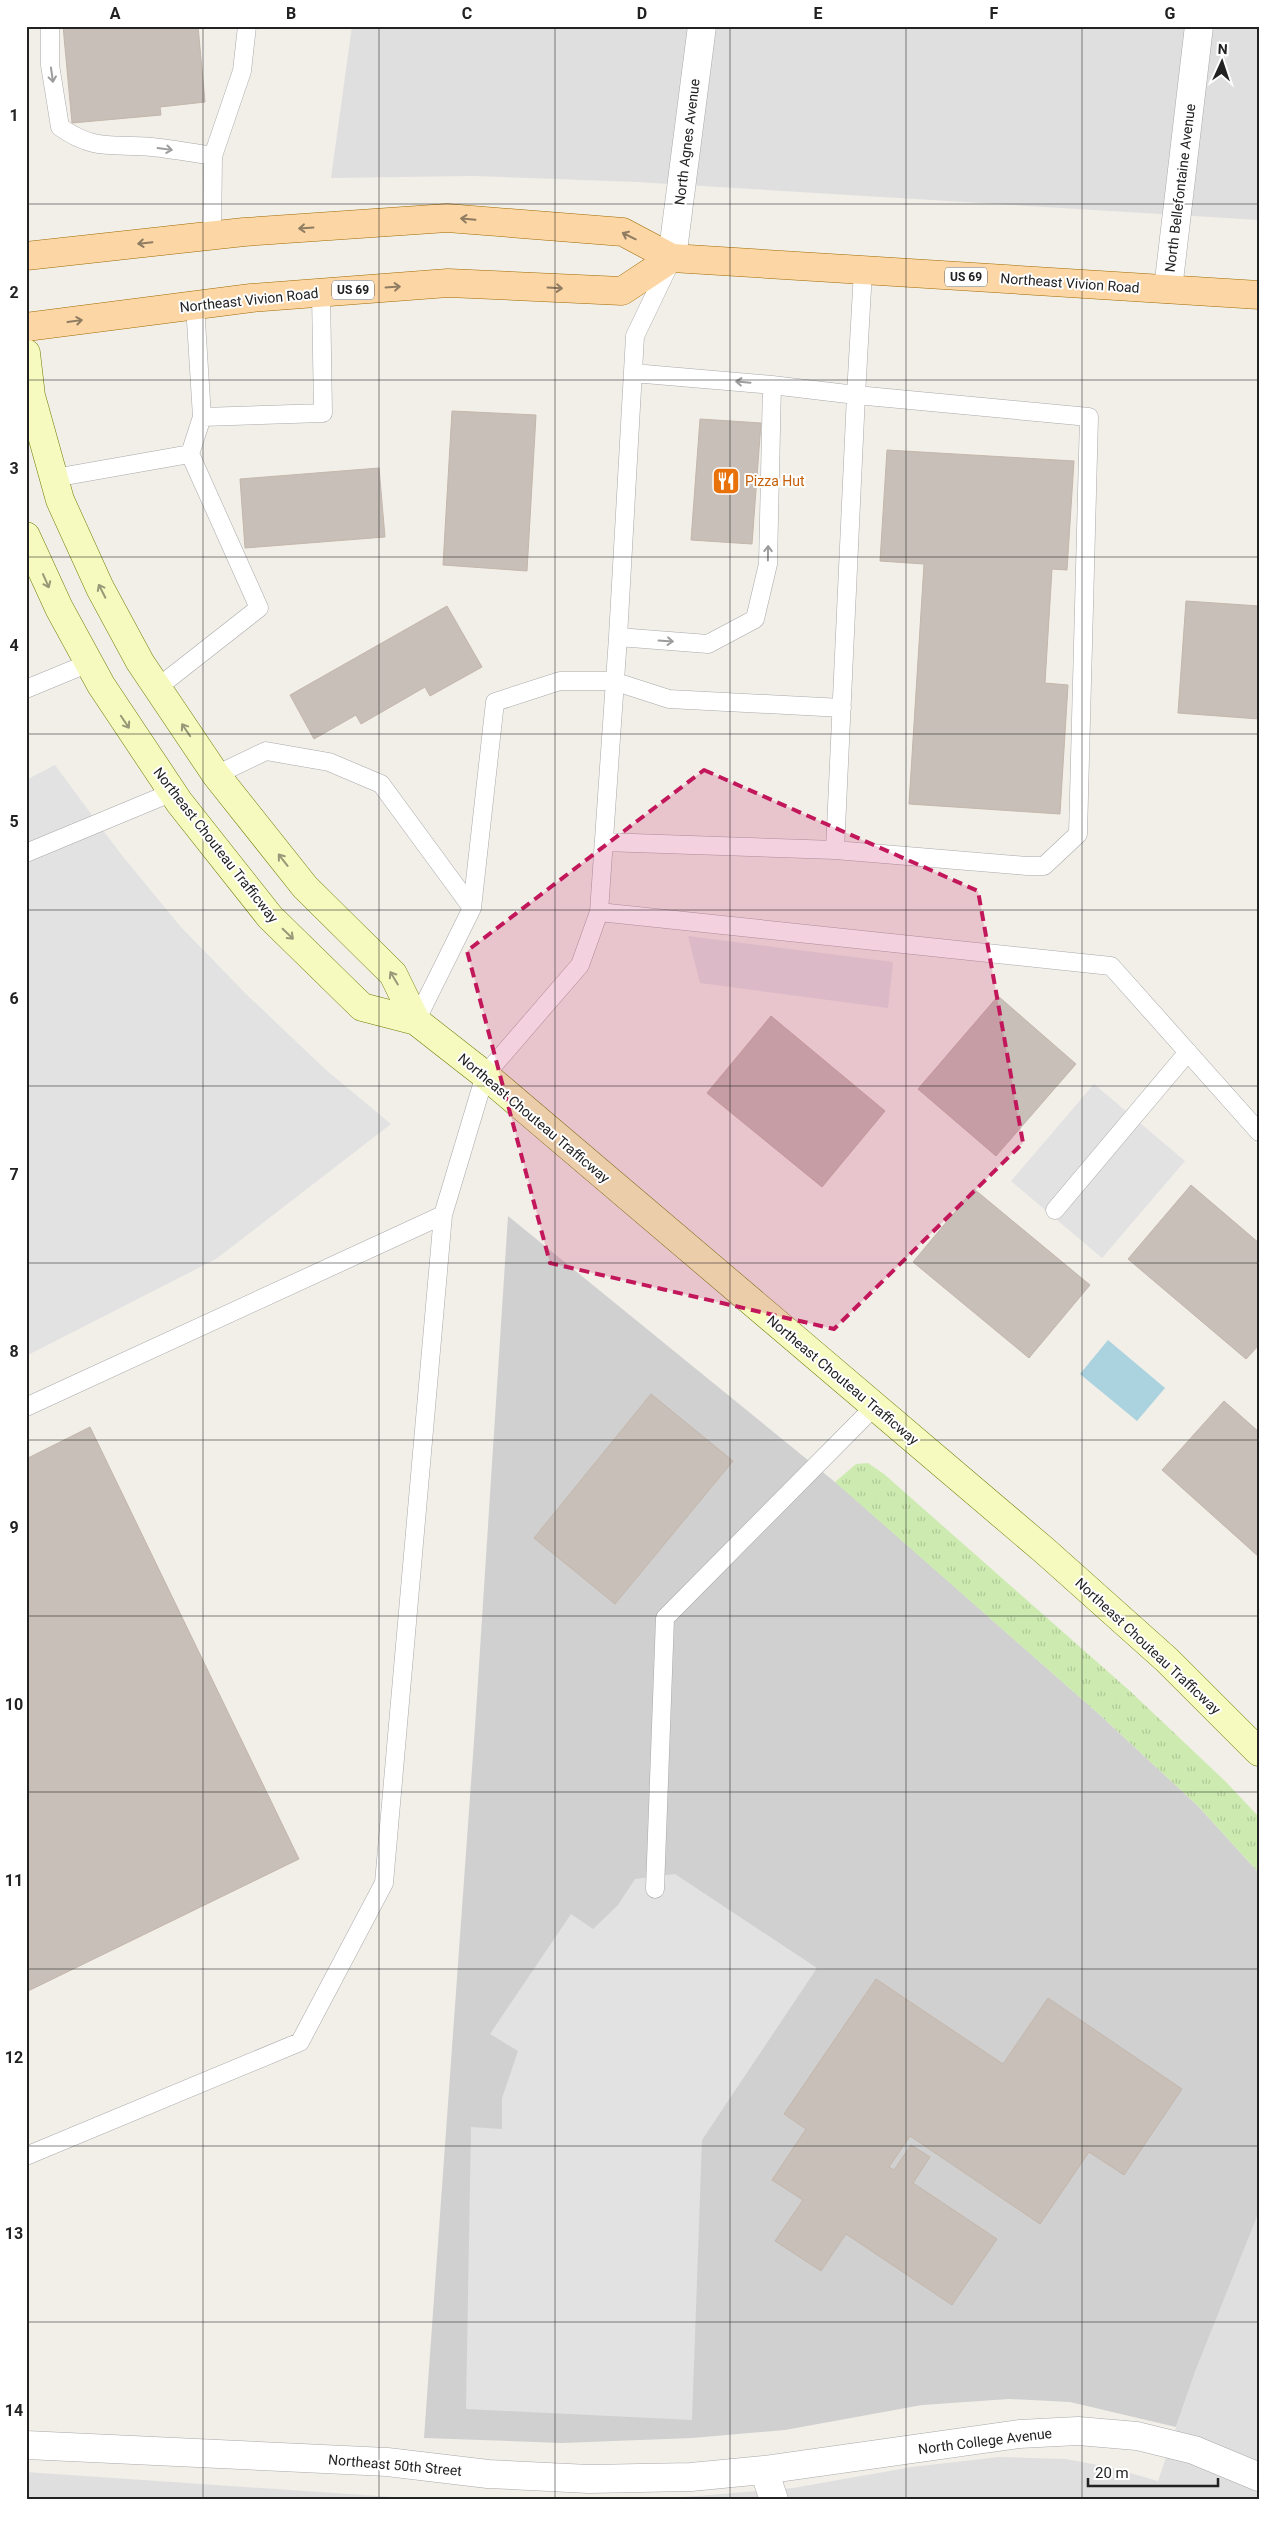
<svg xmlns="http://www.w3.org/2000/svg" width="1285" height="2526" viewBox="0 0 1285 2526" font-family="Roboto,sans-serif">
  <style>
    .residential { fill: #e0dfdf }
    .religious { fill: #d0d0d0 }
    .grass { fill: url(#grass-tufts) }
    .parking { fill: #e2e2e2 }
    .water { fill: #aad3df }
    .building { fill: #c7bfb8; stroke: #c4b6ab }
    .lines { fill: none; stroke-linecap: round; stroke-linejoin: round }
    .lane-casing { stroke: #a9a9a9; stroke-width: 19 }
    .street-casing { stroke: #a9a9a9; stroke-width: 29 }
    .secondary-casing { stroke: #707d05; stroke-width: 29 }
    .primary-casing { stroke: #a06b00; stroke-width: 29 }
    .lane { stroke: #fff; stroke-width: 18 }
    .street { stroke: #fff; stroke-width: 28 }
    .secondary { stroke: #f7fabf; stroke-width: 28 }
    .primary { stroke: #fcd6a4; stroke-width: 28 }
    .oneway { stroke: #9c9c9c }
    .oneway2 { stroke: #8f7c63 }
    .oneway3 { stroke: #979978 }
    .marked { fill: #c2185b; fill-opacity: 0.2; stroke: #c2185b; stroke-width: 4; stroke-dasharray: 10 6; stroke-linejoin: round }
    .grid { fill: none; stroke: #222; stroke-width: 1; stroke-opacity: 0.55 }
    .labels { text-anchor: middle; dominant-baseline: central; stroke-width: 4; stroke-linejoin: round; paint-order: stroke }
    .shield { fill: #fff; stroke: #646464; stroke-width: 1 }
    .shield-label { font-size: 12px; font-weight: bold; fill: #222 }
    .street-label { font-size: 14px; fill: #222; stroke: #fff }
    .food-label { font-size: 14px; fill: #c56008; stroke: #fff; text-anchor: start }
    .neatline { fill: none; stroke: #222; stroke-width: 2 }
    .grid-label { font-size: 16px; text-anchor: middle; font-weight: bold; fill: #222 }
  </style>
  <defs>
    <pattern id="grass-tufts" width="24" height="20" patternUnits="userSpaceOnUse" patternTransform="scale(1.25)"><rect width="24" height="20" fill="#cdebb0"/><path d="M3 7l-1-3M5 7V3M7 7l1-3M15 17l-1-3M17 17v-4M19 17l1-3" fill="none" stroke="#b0c997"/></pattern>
  </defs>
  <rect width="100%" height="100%" fill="#f2efe9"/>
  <!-- residential -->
  <path class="residential" d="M352,26H1259V220L637,182L473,176L331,178Z
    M1259,2212V2500H647L793,2488L912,2467L999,2457L1066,2459L1113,2468L1158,2481L1195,2372Z
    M26,2472L422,2499L451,2500H26Z"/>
  <!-- religious -->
  <path class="religious" d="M508,1216L846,1491L1100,1715L1198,1806L1259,1873V2212L1195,2372L1176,2427L1070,2402L1009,2399L922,2405L785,2430L692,2438L562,2443L424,2438L475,1727Z"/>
  <!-- grass -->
  <path class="grass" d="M868,1463L884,1474L1131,1692L1226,1782L1259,1817V1873L1198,1806L1100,1715L835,1482L856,1464Z"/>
  <!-- parking -->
  <path class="parking" d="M55,765L120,853L180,926L245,993L326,1070L391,1124L216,1259L26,1356V780Z
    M688,936L893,962L888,1008L700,983Z
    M1094,1084L1185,1161L1102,1258L1011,1181Z
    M675,1874L817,1968L702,2140L692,2420L466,2409L471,2127L502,2129V2098L518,2051L490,2034L571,1914L593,1929L618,1905L635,1879Z"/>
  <!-- water -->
  <path class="water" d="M1108,1340L1165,1388L1137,1421L1080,1374Z"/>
  <!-- building -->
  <path class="building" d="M63,26H198L205,102L160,107L161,115L72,123Z
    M452,411L536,415L527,571L443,565Z
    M700,419L761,423L752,544L691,540Z
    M887,450L1074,461L1067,570L1052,569L1045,683L1068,685L1060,814L909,804L924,564L880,561Z
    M379,468L385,537L245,548L240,479Z
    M1186,601L1259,606V719L1178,713Z
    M447,606L482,667L430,696L425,687L361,724L356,715L314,739L290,695Z
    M998,996L1076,1064L996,1156L918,1089Z
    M771,1016L885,1111L822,1187L707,1093Z
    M1191,1185L1259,1243V1345L1246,1359L1128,1259Z
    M974,1189L1090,1285L1029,1358L913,1262Z
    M651,1394L733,1461L615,1604L534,1538Z
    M1224,1401L1259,1432V1557L1162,1470Z
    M90,1427L299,1859L26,1992V1459Z
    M876,1979L1003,2064L1048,1998L1182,2089L1124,2175L1089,2152L1040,2224L910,2136L889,2167L894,2170L911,2145L930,2157L913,2183L997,2239L952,2305L846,2234L821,2271L775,2241L803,2200L772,2180L806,2129L784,2114Z"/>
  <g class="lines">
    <!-- lane casing -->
    <g class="lane-casing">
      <path id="lane" d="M50,26V65L60,127C96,152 112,143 152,147C172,149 193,153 213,156
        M212,236L213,156L242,71L247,26
        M671,261L635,336L618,637L599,912L1111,966L1259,1132
        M772,385L856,395L835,850
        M202,417L323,413L321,293
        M190,454L202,417L195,305
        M54,478L190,454L259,608L157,688
        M618,637L708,644L755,619L768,564L772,385L633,373
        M26,689L89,663
        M216,775L266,751L329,762L381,784L472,908
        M604,842L835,850L1027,866H1044L1078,834L1089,417L856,395L863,271
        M26,853L173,792
        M416,1021L472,908L495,702L560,681H613L669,699L842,708
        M1055,1210L1188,1052
        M26,1407L443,1215
        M655,1889L665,1618L875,1406
        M26,2156L300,2042L384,1883L443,1215L485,1075L580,965L599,912"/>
    </g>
    <!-- street casing -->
    <g class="street-casing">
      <path id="street" d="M672,258L702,26
        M1168,289L1199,26
        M26,2445L387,2462L488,2474L589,2479L691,2477L764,2470L1019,2434L1078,2431L1137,2436L1194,2450L1259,2477
        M764,2470L774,2500"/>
    </g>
    <!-- secondary casing -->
    <g class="secondary-casing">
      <path id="secondary" d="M26,353L31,396L60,500L100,588L140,662L216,775L305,887L393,974L416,1021
        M26,536L59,608L101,685L179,802L270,917L362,1007L416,1021L485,1075L1045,1551L1167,1660L1259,1752"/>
    </g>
    <!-- primary casing -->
    <g class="primary-casing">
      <path id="primary" d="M26,256L244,232L447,218L623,232L672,258L1259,295
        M26,327L251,298L448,283L622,291L672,258"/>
    </g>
    <!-- lane -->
    <use href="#lane" class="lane"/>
    <!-- street -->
    <use href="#street" class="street"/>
    <!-- secondary -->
    <use href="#secondary" class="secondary"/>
    <!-- primary -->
    <use href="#primary" class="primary"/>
  </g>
  <!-- one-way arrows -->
  <defs><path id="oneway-shaft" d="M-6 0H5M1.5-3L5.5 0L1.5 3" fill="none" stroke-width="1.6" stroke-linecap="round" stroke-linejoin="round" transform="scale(1.25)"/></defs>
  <g class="oneway">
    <use href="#oneway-shaft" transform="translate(52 75) rotate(82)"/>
    <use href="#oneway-shaft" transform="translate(165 149) rotate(8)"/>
    <use href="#oneway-shaft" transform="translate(743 382) rotate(-175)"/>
    <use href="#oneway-shaft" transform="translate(768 553) rotate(-89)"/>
    <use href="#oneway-shaft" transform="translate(666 641) rotate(4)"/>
  </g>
  <g class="oneway2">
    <use href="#oneway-shaft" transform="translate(468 219) rotate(-175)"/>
    <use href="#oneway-shaft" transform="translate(306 228) rotate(176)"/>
    <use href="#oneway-shaft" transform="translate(629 236) rotate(-154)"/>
    <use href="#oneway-shaft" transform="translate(145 243) rotate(174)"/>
    <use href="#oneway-shaft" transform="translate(393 287) rotate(-4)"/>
    <use href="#oneway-shaft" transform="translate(555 288) rotate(3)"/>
    <use href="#oneway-shaft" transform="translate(75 321) rotate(-8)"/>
  </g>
  <g class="oneway3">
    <use href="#oneway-shaft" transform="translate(46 581) rotate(66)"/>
    <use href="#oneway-shaft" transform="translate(102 591) rotate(-117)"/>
    <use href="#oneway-shaft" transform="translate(125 722) rotate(56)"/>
    <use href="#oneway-shaft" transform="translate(186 730) rotate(-124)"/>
    <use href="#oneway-shaft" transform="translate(283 860) rotate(-128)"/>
    <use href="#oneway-shaft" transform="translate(288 934) rotate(44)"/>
    <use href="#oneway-shaft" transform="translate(394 978) rotate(-121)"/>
  </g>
  <!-- marked area -->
  <path class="marked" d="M704,770L978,891L1023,1143L834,1329L550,1263L467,951Z"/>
  <!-- grid -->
  <path class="grid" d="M203,26V2500M379,26V2500M555,26V2500M730,26V2500M906,26V2500M1082,26V2500M26,204H1259M26,380H1259M26,557H1259M26,734H1259M26,910H1259M26,1086H1259M26,1263H1259M26,1440H1259M26,1616H1259M26,1792H1259M26,1969H1259M26,2146H1259M26,2322H1259"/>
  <!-- icons -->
  <defs>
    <g id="restaurant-square" transform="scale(1.4375)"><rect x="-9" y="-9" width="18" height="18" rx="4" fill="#e8710a" stroke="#fff"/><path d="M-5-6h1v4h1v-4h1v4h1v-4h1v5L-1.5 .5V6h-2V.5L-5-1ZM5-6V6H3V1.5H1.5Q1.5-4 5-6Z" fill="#fff"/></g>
  </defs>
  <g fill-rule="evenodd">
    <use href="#restaurant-square" x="726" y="481"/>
  </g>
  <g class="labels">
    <!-- shield labels -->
    <g class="shield">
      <rect x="945" y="267.5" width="42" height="19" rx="4"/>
      <rect x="332" y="280.5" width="42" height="19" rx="4"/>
    </g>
    <g class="shield-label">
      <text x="966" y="277">US 69</text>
      <text x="353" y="290">US 69</text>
    </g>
    <!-- street labels -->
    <g class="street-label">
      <text transform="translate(687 142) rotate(-83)">North Agnes Avenue</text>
      <text transform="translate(1180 188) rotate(-83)">North Bellefontaine Avenue</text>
      <text transform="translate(1070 283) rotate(4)">Northeast Vivion Road</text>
      <text transform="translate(249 300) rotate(-6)">Northeast Vivion Road</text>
      <text transform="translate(216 845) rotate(52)">Northeast Chouteau Trafficway</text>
      <text transform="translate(534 1118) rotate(40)">Northeast Chouteau Trafficway</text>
      <text transform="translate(843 1380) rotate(40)">Northeast Chouteau Trafficway</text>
      <text transform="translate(1148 1646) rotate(43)">Northeast Chouteau Trafficway</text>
      <text transform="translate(985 2441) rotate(-7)">North College Avenue</text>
      <text transform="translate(395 2465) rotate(5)">Northeast 50th Street</text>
    </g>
    <!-- food labels -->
    <g class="food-label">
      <text x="745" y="481">Pizza Hut</text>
    </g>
  </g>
  <!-- border -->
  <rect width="1285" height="2526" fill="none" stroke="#ffffff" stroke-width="55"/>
  <!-- north arrow -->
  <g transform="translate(1222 62) rotate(3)" stroke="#ffffff" stroke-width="4" paint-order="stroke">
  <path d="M0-4L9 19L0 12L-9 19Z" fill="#222222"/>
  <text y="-8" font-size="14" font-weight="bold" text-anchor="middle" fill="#222222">N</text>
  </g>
  <!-- scale -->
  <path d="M1088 2478v8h130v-8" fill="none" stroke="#222222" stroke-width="2.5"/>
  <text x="1095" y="2478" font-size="15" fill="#222222" stroke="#ffffff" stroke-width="4" paint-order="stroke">20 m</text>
  <rect x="28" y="28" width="1230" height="2470" class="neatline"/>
  <g class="grid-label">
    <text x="115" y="19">A</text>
    <text x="291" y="19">B</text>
    <text x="467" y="19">C</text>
    <text x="642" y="19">D</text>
    <text x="818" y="19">E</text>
    <text x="994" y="19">F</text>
    <text x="1170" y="19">G</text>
    <text x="14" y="121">1</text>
    <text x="14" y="298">2</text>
    <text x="14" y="474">3</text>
    <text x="14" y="651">4</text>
    <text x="14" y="827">5</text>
    <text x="14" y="1004">6</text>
    <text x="14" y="1180">7</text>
    <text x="14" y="1357">8</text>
    <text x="14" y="1533">9</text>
    <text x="14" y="1710">10</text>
    <text x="14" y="1886">11</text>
    <text x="14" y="2063">12</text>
    <text x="14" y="2239">13</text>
    <text x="14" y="2416">14</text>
  </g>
</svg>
